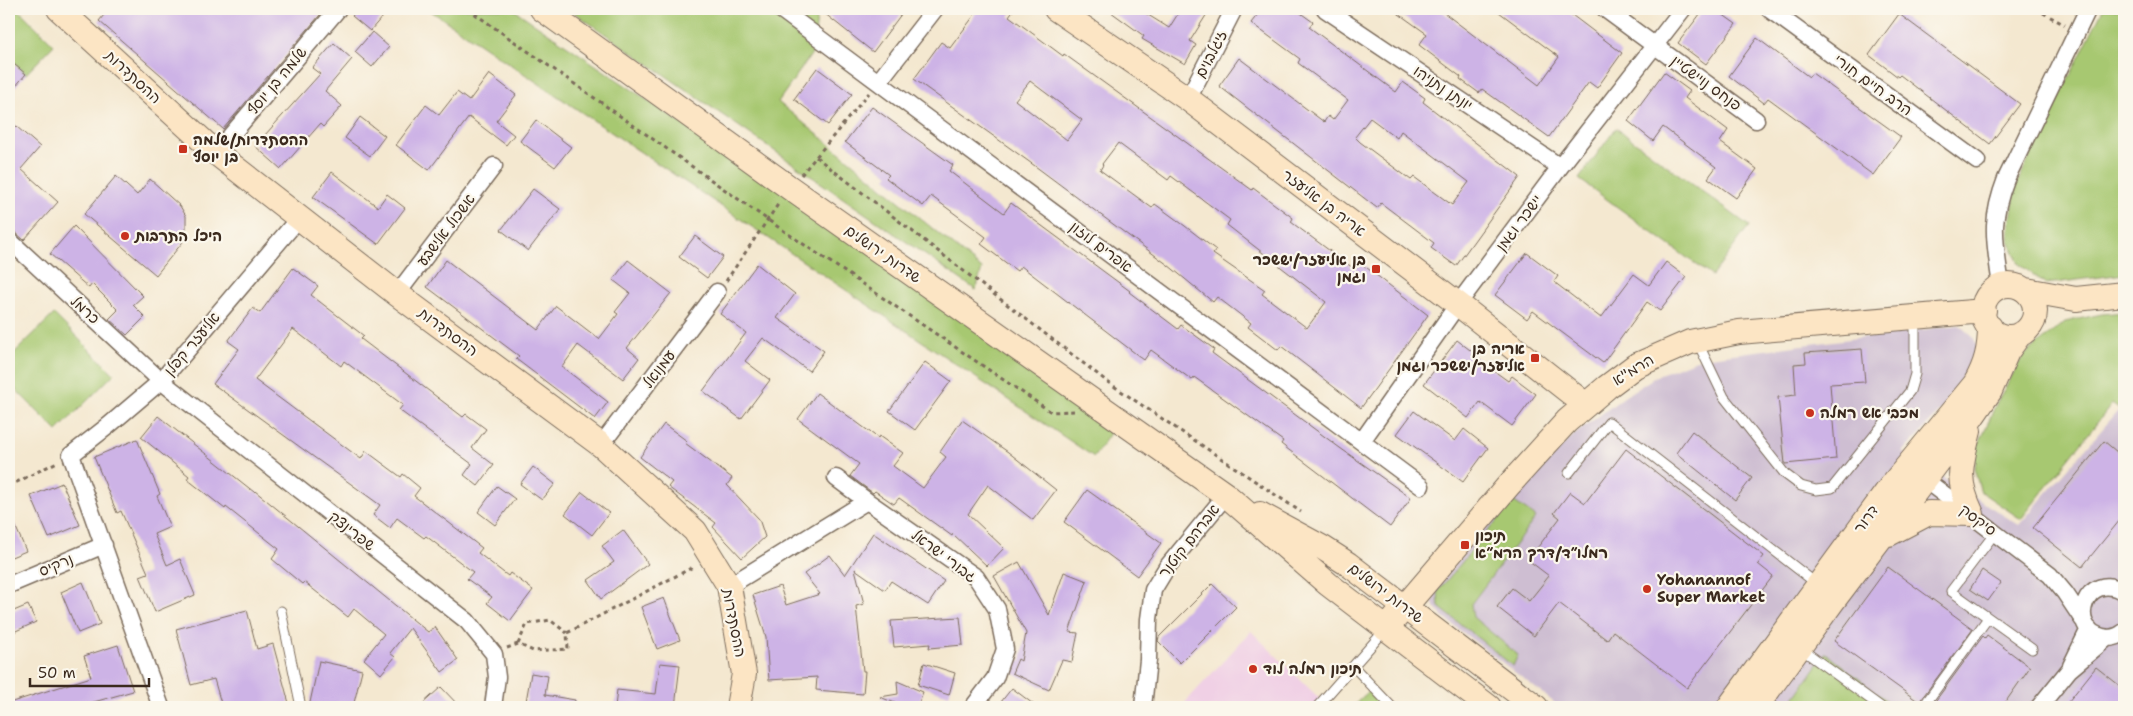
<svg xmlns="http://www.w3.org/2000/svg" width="2133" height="716" viewBox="0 0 2133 716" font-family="'Shantell Sans','Playpen Sans Hebrew',sans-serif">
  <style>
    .built { fill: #f0d0e5 }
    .industrial { fill: #cebed2 }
    .green { fill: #a7c871; stroke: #717948 }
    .building { fill: #cdb3e6; fill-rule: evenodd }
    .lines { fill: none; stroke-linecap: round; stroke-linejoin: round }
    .lane-casing { stroke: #7c6c5c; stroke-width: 11 }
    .street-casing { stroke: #7c6c5c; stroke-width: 19 }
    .secondary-casing { stroke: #7c6c5c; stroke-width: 26 }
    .path { stroke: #7c6c5c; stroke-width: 3; stroke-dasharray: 4 4; stroke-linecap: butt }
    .lane { stroke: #fff; stroke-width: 9 }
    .street { stroke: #fff; stroke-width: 16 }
    .secondary { stroke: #fce5c4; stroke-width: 24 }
    .poi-dot { fill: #c8321e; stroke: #fbf7ec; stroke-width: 2 }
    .labels { text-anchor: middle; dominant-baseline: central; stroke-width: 4.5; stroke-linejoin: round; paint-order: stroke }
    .street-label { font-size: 15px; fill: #3b2a1e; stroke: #fbf7ec }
    .poi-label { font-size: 15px; font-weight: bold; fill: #3b2a1e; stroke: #fbf7ec; text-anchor: start }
  </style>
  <rect width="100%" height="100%" fill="#fbf7ec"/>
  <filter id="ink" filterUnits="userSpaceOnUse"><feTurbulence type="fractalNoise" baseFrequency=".02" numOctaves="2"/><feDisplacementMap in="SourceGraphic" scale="10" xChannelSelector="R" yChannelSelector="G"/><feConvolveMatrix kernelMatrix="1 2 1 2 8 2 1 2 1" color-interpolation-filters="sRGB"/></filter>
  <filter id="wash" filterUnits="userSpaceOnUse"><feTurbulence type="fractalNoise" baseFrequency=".0096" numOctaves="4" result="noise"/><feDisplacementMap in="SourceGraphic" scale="20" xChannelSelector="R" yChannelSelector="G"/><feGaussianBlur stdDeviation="1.12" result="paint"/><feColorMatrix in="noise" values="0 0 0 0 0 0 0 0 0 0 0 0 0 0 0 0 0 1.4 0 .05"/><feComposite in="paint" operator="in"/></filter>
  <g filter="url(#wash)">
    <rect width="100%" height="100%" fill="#f4e8d0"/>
    <!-- built -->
    <path class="built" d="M1251,631L1328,707H1181Z"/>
    <!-- industrial -->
    <path class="industrial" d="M1959,325L1973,337L1981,354L1971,377L1903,452L2019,525L2118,411L2124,417V707H1560L1443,617L1433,604L1435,590L1491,519L1574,435L1624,397L1660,374L1702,358Z"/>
    <!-- green -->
    <path class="green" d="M9,9H18L54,45L26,74L9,57Z
      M428,9H513L1119,420L1094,457Z
      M569,9H818L813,52L778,102L982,269L976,290Z
      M2103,9H2124V274L2046,284L2019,264L2008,238L2016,185Z
      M1616,128L1749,226L1712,276L1579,179Z
      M2124,312V413L2112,404L2021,519L1981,492L1975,472L1976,450L1997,402L2023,356L2065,322L2102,314Z
      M54,314L114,374L57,431L9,383V358Z
      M1513,501L1536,517L1471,604L1473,617L1518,655L1513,666L1439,607L1438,591Z
      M1826,653L1895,707H1788Z
      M1369,691L1383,707H1352Z"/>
    <g id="blocks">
      <!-- building -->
      <path class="building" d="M109,9H325L223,129L99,21Z
        M359,9H389L370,31L352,16Z
        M819,9H895L902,13L873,52Z
        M979,9H1014L1009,16L1063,56L1064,54L1252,190L1253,188L1293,218L1291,222L1353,268L1358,261L1428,315L1361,408L1281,346L1278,350L1248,327L1251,323L1217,297L1213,302L1168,265L1035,166L914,79L941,42L950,48ZM1030,81L1082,120L1067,140L1015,100ZM1118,143L1168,180L1171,176L1230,220L1227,225L1326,302L1307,328L1262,294L1265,290L1213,254L1216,250L1185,226L1155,204L1152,208L1100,170L1103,165L1102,164Z
        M1107,9H1148L1145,13L1169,28L1181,9H1210L1190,41L1196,45L1185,64L1142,39L1144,36Z
        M1262,9H1295L1313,22L1309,27L1396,92L1403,82L1425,98L1423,102L1520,177L1456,266L1431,248L1434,243L1381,203L1377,208L1219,86L1239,58L1324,122L1328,116L1333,120L1348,100L1298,63L1300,59L1251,23ZM1370,118L1397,138L1401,131L1469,182L1452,205L1414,177L1411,180L1360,142L1355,137Z
        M1392,9H1439L1539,85L1559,57L1495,9H1564L1622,53L1597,88L1589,82L1549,137L1482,89L1479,93L1460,79L1461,77L1419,45L1427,34Z
        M1704,9H1715L1736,24L1706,64L1678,43Z
        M1899,14L2020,104L1990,144L1900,75L1898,77L1869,55Z
        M372,32L389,47L372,67L355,52Z
        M1757,38L1809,77L1812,73L1901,137L1873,175L1768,98L1764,103L1729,76Z
        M334,43L352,59L325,91L342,106L323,127L320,124L281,169L255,146L320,74L312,68Z
        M9,60L26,74L9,94Z
        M817,68L852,94L828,125L794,99Z
        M1664,72L1690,91L1685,98L1728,130L1720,142L1757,169L1736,198L1708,178L1716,167L1663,127L1653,141L1628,121Z
        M489,74L516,95L496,121L514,135L506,145L469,117L429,170L396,145L426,105L439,115L457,92L469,101Z
        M872,107L953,165L949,171L1004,213L1011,203L1130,291L1129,292L1178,329L1181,325L1214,349L1212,353L1340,448L1411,498L1390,527L1281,444L1283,441L1194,377L1192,380L1151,350L1144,360L1021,266L1017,271L981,244L986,237L931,196L923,206L886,178L889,175L845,142Z
        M360,117L385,136L370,156L345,138Z
        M9,120L40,147L21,169L58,202L24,240L15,232L9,230Z
        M536,120L571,147L555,167L520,141Z
        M332,172L378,207L387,194L405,208L378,244L313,197Z
        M116,176L137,195L150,179L180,206L186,216V229L182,243L156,275L84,214Z
        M533,189L560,209L528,251L501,230Z
        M74,226L143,296L133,305L145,317L127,335L109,319L118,310L92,284L89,288L50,254Z
        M695,236L723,257L707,278L679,257Z
        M1527,253L1558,276L1554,282L1601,318L1634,274L1649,285L1666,262L1686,277L1660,311L1647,302L1603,363L1533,311L1527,319L1495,295Z
        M446,260L538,330L556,306L599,339L618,314L615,312L630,293L613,280L628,260L671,293L627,348L639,358L623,379L578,345L562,367L608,402L595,419L516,359L519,356L427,287Z
        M757,264L795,294L777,318L824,351L809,371L763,338L745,361L770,380L741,419L703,391L746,333L720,314Z
        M293,268L318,286L311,295L364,336L361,339L463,417L466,414L486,429L472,448L494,465L478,486L464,475L472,464L399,410L403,405L344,361L341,366L293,329L255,380L361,459L366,451L401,477L403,474L420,488L414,496L482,548L478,553L508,576L510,573L533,590L510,621L487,603L492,597L467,579L473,572L426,536L424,538L397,518L390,528L373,515L380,505L213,384L239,349L228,341L253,308L260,313Z
        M1457,340L1474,353L1472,355L1508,381L1512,376L1536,394L1512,426L1480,402L1468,418L1424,384Z
        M1862,349L1865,382L1830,384L1836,459L1785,464L1778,397L1796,395L1794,364L1806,363L1805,353Z
        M925,362L951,381L915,430L889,411Z
        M817,393L878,438L879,436L903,453L893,466L923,488L946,457L940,452L962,420L1008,452L1056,490L1033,520L988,485L968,514L1004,548L987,566L953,534L952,536L899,498L894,504L875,491L873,493L850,476L859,464L798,419Z
        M1414,411L1455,441L1464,429L1488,448L1463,482L1397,434Z
        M158,416L254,492L255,491L428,632L435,627L458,660L442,672L410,628L390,653L395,657L381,674L364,659L384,634L354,609L348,617L304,582L302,584L272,559L279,549L226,507L225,509L187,479L189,476L141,437Z
        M664,424L687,441L685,443L732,478L727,485L759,519L765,537L742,558L713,527L716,523L668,487L672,482L640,457Z
        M1692,431L1752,478L1735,500L1676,453Z
        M137,439L160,494L157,496L170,527L154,534L167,565L180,559L195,595L155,612L140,576L148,573L121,511L117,513L94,457Z
        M2104,441L2124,458V515L2082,567L2033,528Z
        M1626,449L1764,556L1758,564L1773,576L1687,688L1613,631L1607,640L1559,603L1534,636L1497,607L1512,588L1529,601L1549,576L1528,560L1560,518L1554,513L1570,492L1585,503Z
        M533,467L555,484L542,500L520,484Z
        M62,483L80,525L49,538L31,496Z
        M497,486L515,499L495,525L478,512Z
        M1087,490L1161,543L1137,576L1064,522Z
        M582,492L609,513L592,535L565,514Z
        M9,511L26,551L9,558Z
        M623,530L648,564L601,599L588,580L614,562L602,546Z
        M873,533L944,581L928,605L891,581L885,590L855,569L864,604L856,606L863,671H865L863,694L816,690L817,677L769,680L766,637L753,595L780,586L786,605L820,594L804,574L830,555L845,575Z
        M1019,562L1049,615L1064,572L1087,581L1069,632L1078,633L1072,662L1062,660L1049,690L1012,673L1018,659L1021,661L1026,633L994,576Z
        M1888,567L1973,629L1919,702L1834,641Z
        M1982,570L2001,583L1988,601L1970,589Z
        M83,582L100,624L78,633L61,592Z
        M1212,584L1236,607L1180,663L1158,641L1159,637Z
        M664,598L680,640L657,649L641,607Z
        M28,605L36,622L9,634V613Z
        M247,610L257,649L273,644L290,707H222L214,679L191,685L176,629Z
        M960,617L963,645L929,648L930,644L894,647L891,621Z
        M1987,635L2030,667L2002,707H1931L1983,636L1985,638Z
        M118,645L133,691L76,707H9V703L91,677L84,656Z
        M319,661L362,670L353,707H309Z
        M660,663L680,665L675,707H615L617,690L656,694Z
        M924,663L955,673L949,695L918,685Z
        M2096,667L2124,689V707H2064Z
        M531,673L548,676L545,695L575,700L574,707H525Z
        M897,681L923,692L917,707H905L880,697L898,694Z
        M441,687L460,707H419Z
        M1012,688L1037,707H997Z"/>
    </g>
  </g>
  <g filter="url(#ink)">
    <use href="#blocks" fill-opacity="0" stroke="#7c6c5c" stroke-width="1"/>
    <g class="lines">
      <!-- lane casing -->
      <g class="lane-casing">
        <path id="lane" d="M1697,341L1724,397L1785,474L1801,486L1816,490L1832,488L1910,391L1915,374V319
          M1569,473L1609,422L1817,584
          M1995,533L1951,591L2032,649
          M281,611L301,707
          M1800,648L1881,707
          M1353,666L1392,707
          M1317,707L1385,630
          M1923,707L1988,618"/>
      </g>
      <!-- street casing -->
      <g class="street-casing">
        <path id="street" d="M780,9L1421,486
          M1325,9L1560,167
          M1605,9L1756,120
          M1769,9L1977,161
          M879,81L935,9
          M1188,99L1234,9
          M216,153L338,9
          M9,240L161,381L467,621L494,654L497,677L493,707
          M2001,286C1995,241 1989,223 2006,179L2088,9
          M397,294L494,166
          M1362,441L1458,304L1560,167L1683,9
          M601,445L717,292
          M1916,473L2050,575L2065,593L2083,620
          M836,478L867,501
          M9,585L104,545
          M729,586L867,501L976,577L997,609L1005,649L995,678L973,707
          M2124,592C2086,568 2065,629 2103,637C2110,639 2118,637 2124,632
          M2071,666L2089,629
          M161,707L71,455L108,426L161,381L299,218
          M1143,707L1148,660L1149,619L1153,590L1167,567L1226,495
          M2039,707L2069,670L2107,638"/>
      </g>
      <!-- secondary casing -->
      <g class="secondary-casing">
        <path id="secondary" d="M59,9L216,153L397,294L601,445L695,531L729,586L744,674L738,707
          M542,9L790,188L1226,495L1328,584L1489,707
          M1056,9L1188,99L1458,304L1586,405
          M1983 311a26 26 0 1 1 52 0a26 26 0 1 1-52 0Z
          M2026,290L2076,299L2124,294
          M1260,514L1323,548L1348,564L1536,707
          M1889,534L1929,513L1972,514C1956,480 1960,467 1969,431
          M1386,629L1508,486L1567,421L1607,387L1635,366L1690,342L1739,332L1984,311
          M1729,707L1891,486L1975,384C1986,365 1990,349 1990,327
          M1756,707L1833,601L1972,417L1990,391L2007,352L2020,334"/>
      </g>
      <!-- path -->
      <path class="path" d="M468,9L768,220L1051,412L1074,411
        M2036,9L2065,25
        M816,157L1109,383L1301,512
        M801,175L869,93
        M726,281L779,203
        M9,486L57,462
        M518,644L527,624L550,620L567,633
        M507,648L518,644L533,651L568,649L567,633L695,566"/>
      <!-- lane -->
      <use href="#lane" class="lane"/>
      <!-- street -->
      <use href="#street" class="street"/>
      <!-- secondary -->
      <use href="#secondary" class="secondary"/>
    </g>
  </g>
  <!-- markers -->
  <g class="poi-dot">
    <rect x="178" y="144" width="10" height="10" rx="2.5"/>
    <circle cx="125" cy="236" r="5"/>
    <rect x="1371" y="264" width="10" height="10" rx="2.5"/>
    <rect x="1530" y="353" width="10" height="10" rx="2.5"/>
    <circle cx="1810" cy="413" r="5"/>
    <rect x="1460" y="540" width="10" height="10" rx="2.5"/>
    <circle cx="1647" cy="589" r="5"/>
    <circle cx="1253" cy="669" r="5"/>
  </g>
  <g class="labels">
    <!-- street labels -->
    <g class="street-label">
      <text transform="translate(1211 54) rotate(-63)">זיגלבוים</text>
      <text transform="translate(133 77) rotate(43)">ההסתדרות</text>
      <text transform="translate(277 81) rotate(-50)">שלמה בן יוסף</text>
      <text transform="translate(1706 83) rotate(36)">פנחס נויישטיין</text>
      <text transform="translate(1873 85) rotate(36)">הרב חיים חורי</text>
      <text transform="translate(1443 88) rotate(34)">יונתן נתניהו</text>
      <text transform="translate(1324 203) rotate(37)">אריה בן אליעזר</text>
      <text transform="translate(1519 223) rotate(-53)">יישכר וגמן</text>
      <text transform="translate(446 230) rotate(-53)">אשכול אלישבע</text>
      <text transform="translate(1101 247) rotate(37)">אפרים לוזון</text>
      <text transform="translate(883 254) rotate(35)">שדרות ירושלים</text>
      <text transform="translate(85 310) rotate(43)">כרמל</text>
      <text transform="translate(448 332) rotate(37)">ההסתדרות</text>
      <text transform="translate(192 344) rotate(-50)">אליעזר קפלן</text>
      <text transform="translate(659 369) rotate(-53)">עמנואל</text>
      <text transform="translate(1633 370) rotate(-32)">הרמ"א</text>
      <text transform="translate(1866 519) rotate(-54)">דרור</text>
      <text transform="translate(1978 520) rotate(37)">סיקסק</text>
      <text transform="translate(352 531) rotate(38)">שפרינצק</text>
      <text transform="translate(1189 541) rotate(-52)">אברהם קוטנר</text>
      <text transform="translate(944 556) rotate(37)">גבורי ישראל</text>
      <text transform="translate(56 565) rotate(-23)">נרקיס</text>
      <text transform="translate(1386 593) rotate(37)">שדרות ירושלים</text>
      <text transform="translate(734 623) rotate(79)">ההסתדרות</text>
    </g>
    <!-- poi labels -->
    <g class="poi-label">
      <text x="193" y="140">ההסתדרות/שלמה<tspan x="193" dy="17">בן יוסף</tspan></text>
      <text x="135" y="236">היכל התרבות</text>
      <text x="1366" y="260" text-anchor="end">בן אליעזר/יששכר<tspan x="1366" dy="17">וגמן</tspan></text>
      <text x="1525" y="349" text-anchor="end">אריה בן<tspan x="1525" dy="17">אליעזר/יששכר וגמן</tspan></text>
      <text x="1820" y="413">מכבי אש רמלה</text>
      <text x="1475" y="536">תיכון<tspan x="1475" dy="17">רמלו״ד/דרך הרמ״א</tspan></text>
      <text x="1657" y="580">Yohanannof<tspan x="1657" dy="17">Super Market</tspan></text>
      <text x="1263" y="669">תיכון רמלה לוד</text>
    </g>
  </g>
  <!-- margin -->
  <rect width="2133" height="716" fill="none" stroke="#fbf7ec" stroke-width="30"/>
  <!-- scale -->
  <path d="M30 678v8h119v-8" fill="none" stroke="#3b2a1e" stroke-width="2.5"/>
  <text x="38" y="678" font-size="15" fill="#3b2a1e" stroke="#fbf7ec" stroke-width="4" paint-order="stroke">50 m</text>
</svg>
